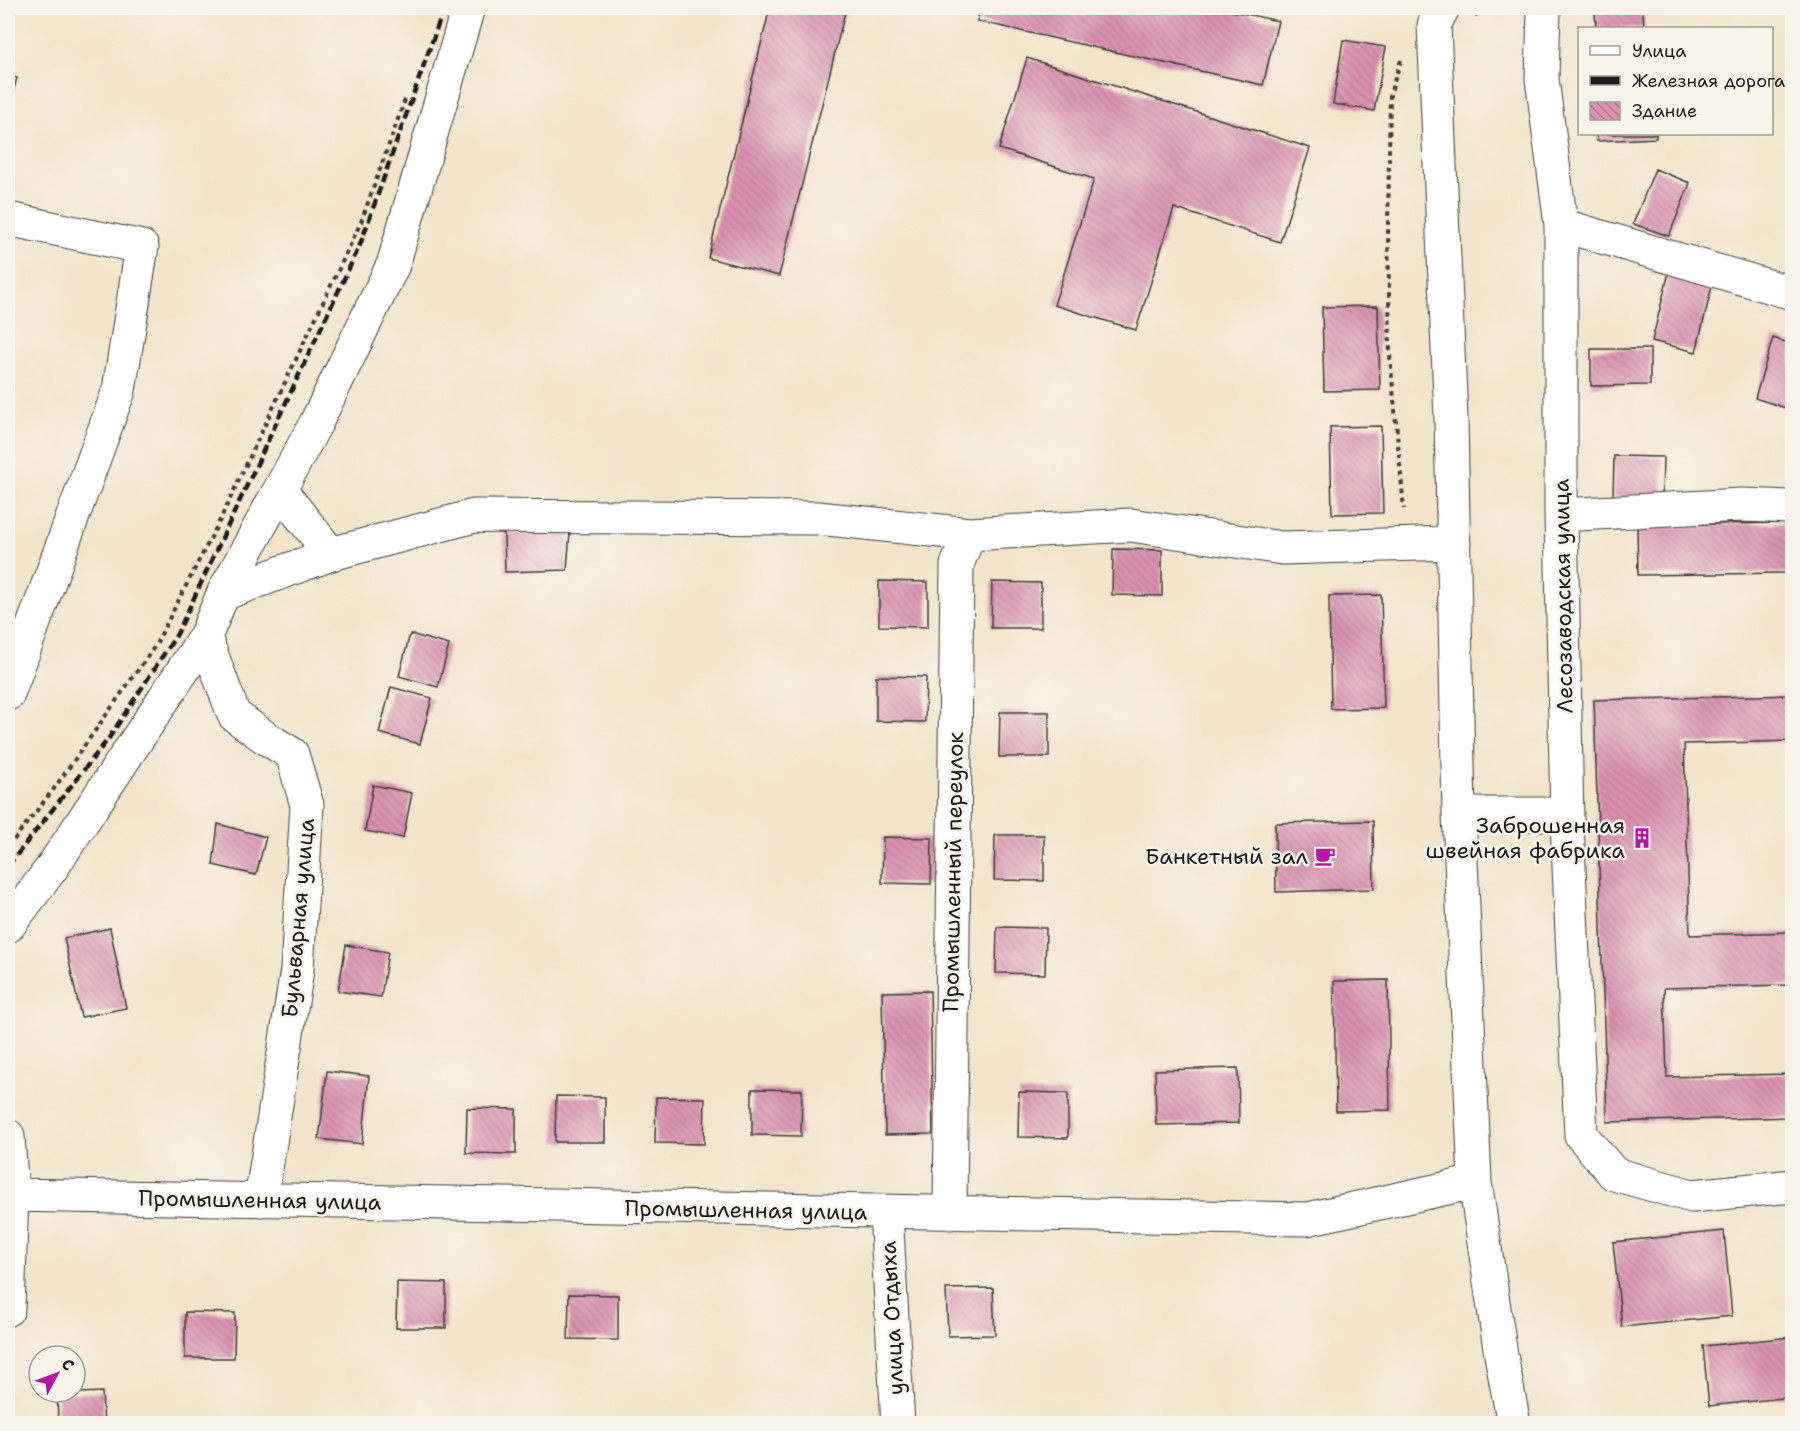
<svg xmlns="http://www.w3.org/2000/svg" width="1800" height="1431" viewBox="0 0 1800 1431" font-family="'Shantell Sans',sans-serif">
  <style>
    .building { fill: url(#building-back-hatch) }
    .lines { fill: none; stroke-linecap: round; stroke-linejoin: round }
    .minor-casing { stroke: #3c3a36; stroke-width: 35 }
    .path { stroke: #3c3a36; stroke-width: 4; stroke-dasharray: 4.5 4.5; stroke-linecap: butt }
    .minor { stroke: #fff; stroke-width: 33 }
    .rail { stroke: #1c1c1c; stroke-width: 4.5; stroke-dasharray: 9 4.5; stroke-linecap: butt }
    .labels { text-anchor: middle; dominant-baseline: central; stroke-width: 5; stroke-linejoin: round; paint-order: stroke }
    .street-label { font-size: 22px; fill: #1c1c1c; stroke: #f7f3e8 }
    .poi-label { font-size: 22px; fill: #1c1c1c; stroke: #f7f3e8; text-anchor: end }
  </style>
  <defs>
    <pattern id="building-back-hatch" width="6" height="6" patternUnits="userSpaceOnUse" patternTransform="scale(1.5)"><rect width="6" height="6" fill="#da92b1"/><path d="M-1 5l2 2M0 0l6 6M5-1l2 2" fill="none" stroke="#b0768f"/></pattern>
  </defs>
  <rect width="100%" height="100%" fill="#f7f3e8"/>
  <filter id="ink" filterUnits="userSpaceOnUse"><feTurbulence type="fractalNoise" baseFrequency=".0167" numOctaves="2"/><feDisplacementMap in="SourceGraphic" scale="12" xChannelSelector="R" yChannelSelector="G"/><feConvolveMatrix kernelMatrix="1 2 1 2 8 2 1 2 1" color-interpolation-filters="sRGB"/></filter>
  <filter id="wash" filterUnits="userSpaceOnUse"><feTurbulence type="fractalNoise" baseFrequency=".008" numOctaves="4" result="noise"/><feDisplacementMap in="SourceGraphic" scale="24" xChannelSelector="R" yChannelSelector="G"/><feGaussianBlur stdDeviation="1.35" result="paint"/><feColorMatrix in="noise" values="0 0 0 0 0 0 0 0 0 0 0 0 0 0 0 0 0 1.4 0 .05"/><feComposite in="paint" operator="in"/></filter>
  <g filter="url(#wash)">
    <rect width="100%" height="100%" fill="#f3e4cb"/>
    <g id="blocks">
      <!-- building -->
      <path class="building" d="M770,8H846L779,276L708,258Z
        M980,8H1219L1278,21L1263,85L977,21Z
        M1643,8L1644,28H1596L1595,10Z
        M1343,40L1386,47L1374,111L1333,104Z
        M1027,58L1310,148L1280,242L1174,208L1136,330L1054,305L1094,179L999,149Z
        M8,75L17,78L8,108Z
        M1596,134H1656V138L1597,141Z
        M1655,169L1690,183L1669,236L1633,224Z
        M1670,268L1714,278L1696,352L1652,341Z
        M1378,306L1380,390L1324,391L1322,307Z
        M1773,338L1792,344V410L1755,398Z
        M1591,349H1650V385L1591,386Z
        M1381,426L1383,513L1332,514L1330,427Z
        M1614,456L1663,457L1662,499L1613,497Z
        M1792,523V573L1638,575L1637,525Z
        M504,532H570L567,570L505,572Z
        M1113,549L1162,550V596L1112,595Z
        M879,581L928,582V627L879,626Z
        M992,582L1041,583V628H991Z
        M1381,595L1384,708L1331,709L1329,596Z
        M410,634L449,645L438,687L399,676Z
        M876,676L926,677L925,722L876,721Z
        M391,687L432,698L420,744L379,733Z
        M1792,695V741L1684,744L1690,935L1792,932V985L1664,988L1667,1077L1792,1074V1117L1607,1122L1594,700Z
        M1000,712H1049V757H999Z
        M373,785L412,793L403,838L365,831Z
        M1373,821L1374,889L1276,892L1275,823Z
        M218,824L266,837L256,875L213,865Z
        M995,835H1044V881L994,880Z
        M883,837L932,838L931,884L882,883Z
        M997,927L1046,928L1045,974L996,973Z
        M110,928L126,1008L81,1017L64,938Z
        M346,945L388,952L381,997L338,991Z
        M1388,980L1390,1110L1336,1111L1334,981Z
        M930,991L933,1134L885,1135L882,992Z
        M1238,1068L1239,1123L1156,1125L1155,1070Z
        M327,1071L369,1076L362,1144L319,1139Z
        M752,1089L802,1090L801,1136L752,1135Z
        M1019,1092L1068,1093V1138L1018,1137Z
        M556,1096L605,1097V1142H555Z
        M656,1097L705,1098L704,1144L655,1143Z
        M467,1108L516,1109V1154L466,1153Z
        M1724,1231L1732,1316L1622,1327L1613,1242Z
        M397,1282L446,1283V1328H396Z
        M993,1288L995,1335L948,1336L946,1289Z
        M569,1294L618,1295V1340L568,1339Z
        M185,1312L235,1313L234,1358H185Z
        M1792,1337V1397L1709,1406L1703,1346Z
        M102,1392L104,1424H58L57,1394Z"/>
    </g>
  </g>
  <g filter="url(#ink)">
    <use href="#blocks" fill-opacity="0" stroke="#3c3a36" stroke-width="1.5"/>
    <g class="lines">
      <!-- minor casing -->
      <g class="minor-casing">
        <path id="minor" d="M1443,8L1434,25L1451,419L1459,814L1475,1182L1501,1355L1514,1424
          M1544,8L1542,79L1561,225V515L1567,822L1581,1135L1614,1174L1692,1196L1792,1186
          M8,219L142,247L119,390L8,694
          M1561,225L1792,293
          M280,490L331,554L474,516L818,518L969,534L1131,525L1282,548L1454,543
          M1561,515L1741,505L1792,507
          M223,594L331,554
          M205,637L234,715L266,738L292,754L307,805L297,970L261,1200
          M1459,814H1567
          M8,926L51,869L205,637L223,594L316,423L393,265L468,8
          M8,1136L12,1195L8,1309
          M12,1195L1307,1219L1475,1182
          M886,1212L898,1424
          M950,1213L957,565L969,534"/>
      </g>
      <!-- path -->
      <path class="path" d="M1474,16L1485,8
        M1401,60L1390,94L1388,227L1390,356L1404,509
        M8,847L53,790L155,646L220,520L361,222L406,97"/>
      <!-- minor -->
      <use href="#minor" class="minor"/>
      <!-- rail -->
      <path class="rail" d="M8,866L109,738L177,634L360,245L444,8"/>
    </g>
  </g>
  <!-- icons -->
  <defs>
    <g id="building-bare" transform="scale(1.62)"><path d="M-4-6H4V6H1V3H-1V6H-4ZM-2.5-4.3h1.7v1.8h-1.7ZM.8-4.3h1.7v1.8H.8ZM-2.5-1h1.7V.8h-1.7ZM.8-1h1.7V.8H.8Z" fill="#b5179e" stroke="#f7f3e8" stroke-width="2.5" paint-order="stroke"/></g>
    <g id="cafe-bare" transform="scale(1.62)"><path d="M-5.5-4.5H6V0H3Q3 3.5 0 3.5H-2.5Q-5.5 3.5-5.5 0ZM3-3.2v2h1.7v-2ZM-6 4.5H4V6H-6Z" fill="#b5179e" stroke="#f7f3e8" stroke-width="2.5" paint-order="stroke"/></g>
  </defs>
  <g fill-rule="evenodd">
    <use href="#building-bare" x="1642" y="838"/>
    <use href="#cafe-bare" x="1325" y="856"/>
  </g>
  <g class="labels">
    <!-- street labels -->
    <g class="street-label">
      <text transform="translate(1563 596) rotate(-91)">Лесозаводская улица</text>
      <text transform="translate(953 872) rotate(-89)">Промышленный переулок</text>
      <text transform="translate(298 918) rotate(-85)">Бульварная улица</text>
      <text transform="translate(260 1200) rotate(1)">Промышленная улица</text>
      <text transform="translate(746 1210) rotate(1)">Промышленная улица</text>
      <text transform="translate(892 1318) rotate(-93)">улица Отдыха</text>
    </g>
    <!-- poi labels -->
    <g class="poi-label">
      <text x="1625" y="825">Заброшенная<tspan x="1625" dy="25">швейная фабрика</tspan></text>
      <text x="1308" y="856">Банкетный зал</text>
    </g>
  </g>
  <!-- margin -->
  <rect width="1800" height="1431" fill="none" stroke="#f7f3e8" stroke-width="30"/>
  <!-- legend -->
  <rect x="1578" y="27" width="195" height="108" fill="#f7f3e8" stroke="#9f9d96" stroke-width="1.5"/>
  <rect x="1590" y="46" width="30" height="9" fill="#ffffff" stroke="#9f9d96" stroke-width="1.5"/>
  <text x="1632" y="57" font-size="18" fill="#1c1c1c">Улица</text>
  <rect x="1590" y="76" width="30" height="9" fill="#1c1c1c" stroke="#9f9d96" stroke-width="1.5"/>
  <text x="1632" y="87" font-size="18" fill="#1c1c1c">Железная дорога</text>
  <rect x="1590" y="102" width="30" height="18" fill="url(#building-back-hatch)" stroke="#9f9d96" stroke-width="1.5"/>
  <text x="1632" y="117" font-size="18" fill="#1c1c1c">Здание</text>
  <!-- north arrow -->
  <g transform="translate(57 1374) rotate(49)"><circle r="28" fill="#f7f3e8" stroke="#9f9d96" stroke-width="1.5"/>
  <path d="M0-4.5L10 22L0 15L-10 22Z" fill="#b5179e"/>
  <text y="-9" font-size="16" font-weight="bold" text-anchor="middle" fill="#1c1c1c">С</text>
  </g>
</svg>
